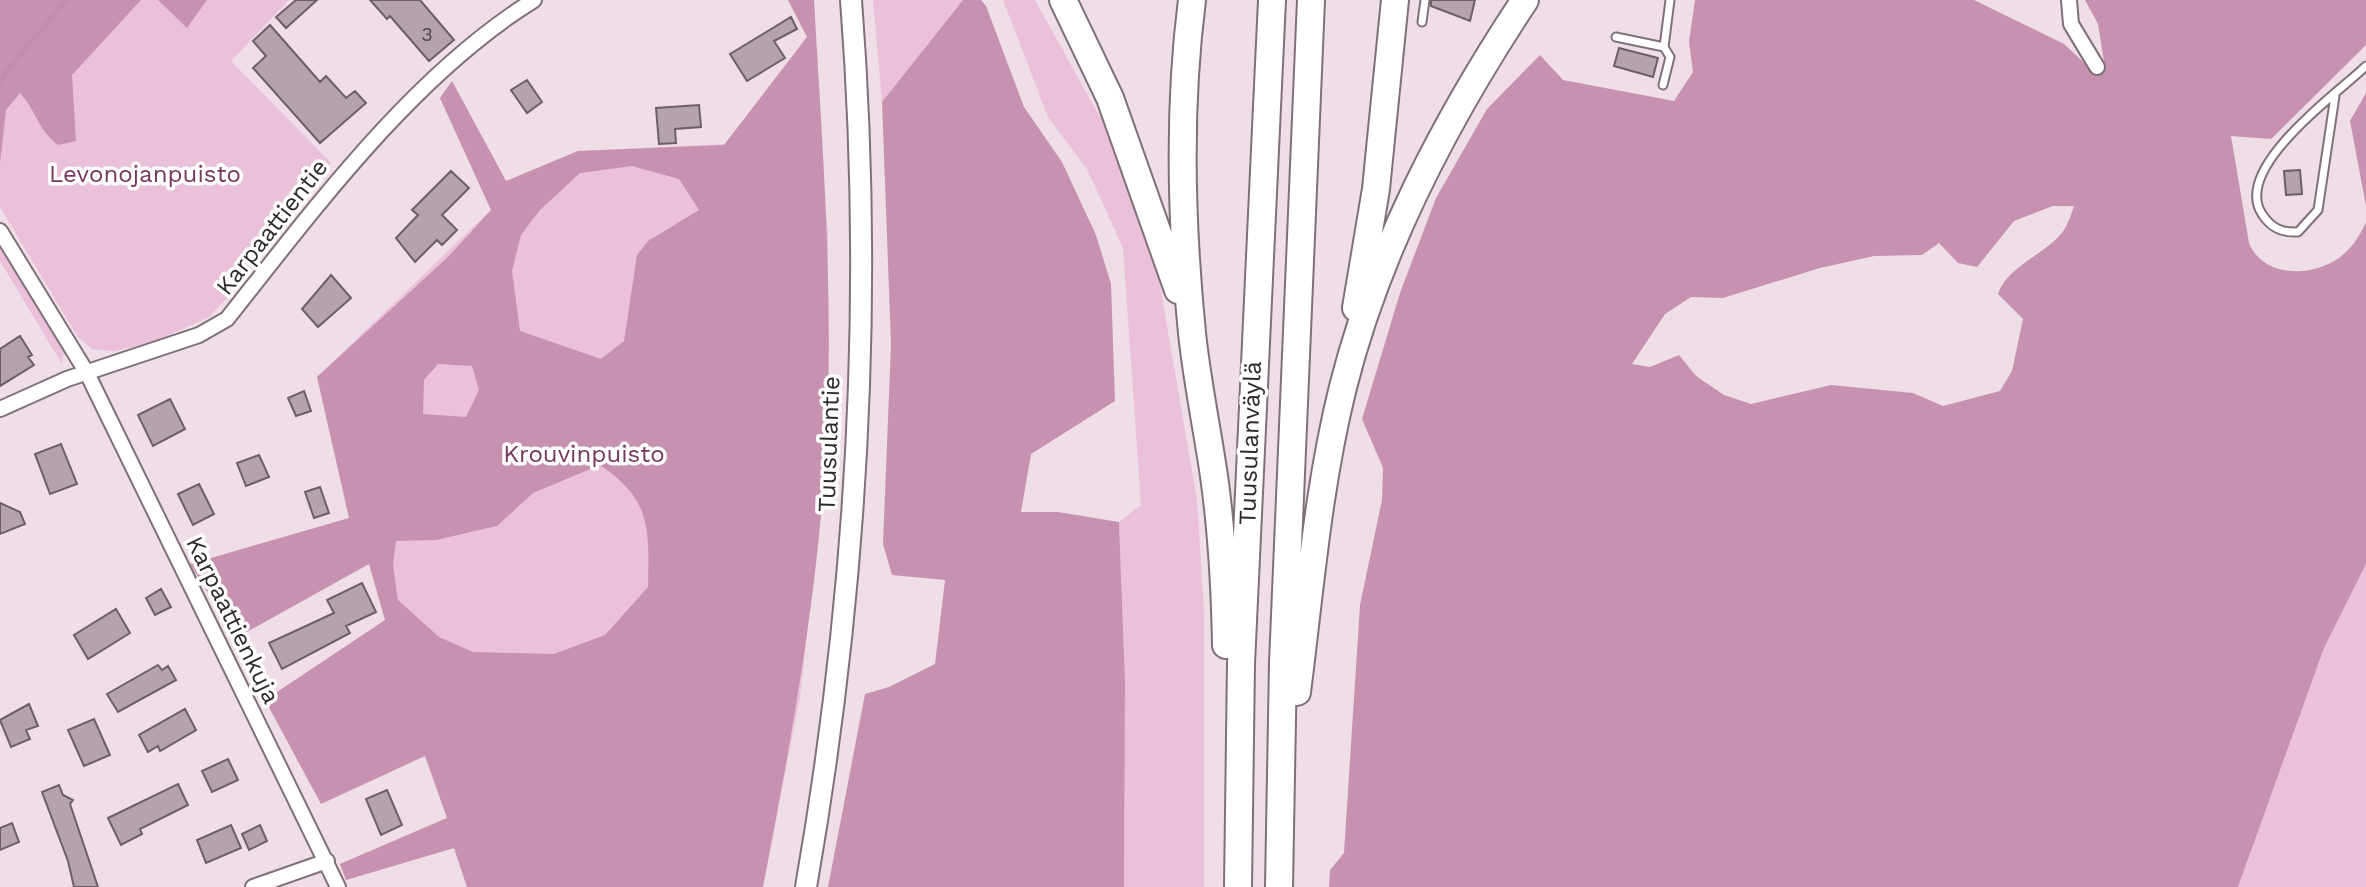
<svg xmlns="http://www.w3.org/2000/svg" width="2366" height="887" viewBox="0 0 2366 887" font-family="'Work Sans',sans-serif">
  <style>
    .green { fill: #eac1d8 }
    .forest { fill: #c792b0; fill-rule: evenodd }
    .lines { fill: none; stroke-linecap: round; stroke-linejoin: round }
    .stream { stroke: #c28eac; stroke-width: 5 }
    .building { fill: #b4a3ad; stroke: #6e5e67; stroke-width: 2 }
    .lane-casing { stroke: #807079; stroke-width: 11 }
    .street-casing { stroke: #807079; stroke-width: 18 }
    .secondary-casing { stroke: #807079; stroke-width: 24 }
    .highway-casing { stroke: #807079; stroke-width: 30 }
    .lane { stroke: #fff; stroke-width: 7 }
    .street { stroke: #fff; stroke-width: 14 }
    .secondary { stroke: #fff; stroke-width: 20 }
    .highway { stroke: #fff; stroke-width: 26 }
    .labels { text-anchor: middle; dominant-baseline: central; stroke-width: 7; stroke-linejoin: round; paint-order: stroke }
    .number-label { font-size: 20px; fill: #51484d }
    .park-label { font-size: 24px; fill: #77365f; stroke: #fff }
    .street-label { font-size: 24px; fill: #302a2d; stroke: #fff }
  </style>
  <rect width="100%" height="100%" fill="#efdde7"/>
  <!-- green -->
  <path class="green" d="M0,0H289L231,61L331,163L239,285L209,317L151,343L114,351L92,349L78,337L0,207Z
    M873,0H963L882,102Z
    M1003,0H1035L1106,128L1158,274L1197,500L1204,611V887H1124L1125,682L1119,522L1141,505L1123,248L1087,169L1048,117Z
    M807,37L828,232L824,476L800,697L763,887H467L454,848L346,880L340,864L447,818L425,756L369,563L350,518L317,377L491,210L440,98L452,81L506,181L578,151L725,144Z
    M0,247L64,351L62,364L0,261Z
    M2366,564V887H2238L2324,648Z"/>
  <!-- forest -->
  <path class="forest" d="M0,0H141L72,75L76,141L58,145C36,127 37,112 20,93L6,110L0,163Z
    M158,0H207L187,28Z
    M788,0H814C823,159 836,319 824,479C814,617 789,751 763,887H467L454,848L346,880L340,864L447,818L425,756L321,804L265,700L385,620L369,564L236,638L190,564L349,518L317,377L449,256L491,210L440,98L452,81L506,181L578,151L724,145L807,37ZM632,166L679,179L699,210L648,241L637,255L624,341L601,359L520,331L512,271L521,235L539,211L580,173ZM438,364L472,366L479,390L466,417L423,414L424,380ZM600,465C652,500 649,529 648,587L605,635L554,654L473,652L439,637L398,600L393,565L396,541L436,540L497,526L533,493Z
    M963,0H981L986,6L1024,107L1062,162L1096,235L1111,284L1115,401L1031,454L1021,512H1058L1119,522L1125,682L1124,887H828L865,694L889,687L935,664L945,580L892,575L883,544L891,344L882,102Z
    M1695,0H1974L2064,44L2094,72L2104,62L2098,24L2085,0H2366V45L2271,139L2231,136L2249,243C2264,280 2318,278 2345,253C2354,245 2360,234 2366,223V564L2324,648L2238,887H1329L1330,870L1344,853L1360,605L1382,500L1383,468L1362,419L1400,293L1436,198L1487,109L1540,55L1563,80L1674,101L1693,72L1689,42ZM2053,206H2074C2071,215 2067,227 2061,234C2043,255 2006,268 1998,294L2023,319L2012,371L2000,391L1943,406L1913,393L1831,385L1751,404L1724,395L1696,376L1679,355L1650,367L1632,364L1665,314L1691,297L1723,298L1820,268L1874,256L1922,255L1939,243L1958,263L1977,267L2014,221Z
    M2366,93V206L2350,121Z"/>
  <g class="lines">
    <!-- stream -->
    <path class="stream" d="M0,86L6,72L66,0"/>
  </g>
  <!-- building -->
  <path class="building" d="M296,0H317L286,28L276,17Z
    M370,0H420L454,40L429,61L390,16L387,19Z
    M1431,0H1475L1470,21L1431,6Z
    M791,17L797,29L774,41L785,58L747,81L730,54Z
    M270,25L320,82L326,76L346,98L355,91L366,103L320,143L253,68L266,56L253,41Z
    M1619,48L1658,58L1653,77L1614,66Z
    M527,80L542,102L527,113L511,90Z
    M699,105L701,127L675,129L676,143L659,144L656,108Z
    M2300,170L2302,194L2286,195L2284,171Z
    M451,171L469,188L442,215L457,230L442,245L437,240L415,262L396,238L418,215L412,210Z
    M331,275L351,298L318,327L302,309Z
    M20,336L32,355L28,357L34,365L0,386V349Z
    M304,391L311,411L296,416L288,398Z
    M170,399L185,429L153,446L138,415Z
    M61,444L77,484L50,494L35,454Z
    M259,455L269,477L246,486L237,463Z
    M199,484L214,514L193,525L178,494Z
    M320,487L329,513L314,518L305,492Z
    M0,503L20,512L25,524L0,534Z
    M362,583L376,612L346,626L350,633L282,669L269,643L334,613L327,600Z
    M161,589L171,607L155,615L146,598Z
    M116,609L130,633L88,659L74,635Z
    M158,665L162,670L168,666L176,680L118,712L107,694Z
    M29,704L38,726L26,730L30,739L11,747L0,720Z
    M185,709L196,730L160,751L158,746L148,752L139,735Z
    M94,719L110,755L84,766L68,730Z
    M228,759L238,780L212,792L202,771Z
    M178,784L188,805L140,829L142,834L121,845L108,818Z
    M59,785L63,795L73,800L70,804L98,887H74L68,861L42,792Z
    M387,790L402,825L381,835L366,799Z
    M12,823L19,842L0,850V828Z
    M231,825L241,848L206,863L197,840Z
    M260,825L267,841L249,850L242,834Z"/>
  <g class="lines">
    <!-- lane casing -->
    <g class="lane-casing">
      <path id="lane" d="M1422,22L1425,0
        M1616,37L1664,47
        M1663,85L1670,57L1664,47L1670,0
        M2335,96L2318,210L2298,232C2282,233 2271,228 2262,214C2232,168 2337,94 2366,66"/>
    </g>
    <!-- street casing -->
    <g class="street-casing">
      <path id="street" d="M2069,0L2071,24L2097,67
        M0,231L87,373L338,887
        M0,409L67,379L199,335L227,319C315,208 413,75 534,0
        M253,887L327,861"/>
    </g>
    <!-- secondary casing -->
    <g class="secondary-casing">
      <path id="secondary" d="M806,887C857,595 874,296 851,0"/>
    </g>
    <!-- highway casing -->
    <g class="highway-casing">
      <path id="highway" d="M1063,0L1110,98L1178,290
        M1192,0C1178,109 1181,223 1192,333C1197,381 1207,428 1214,476C1222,533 1225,588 1226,645
        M1356,308L1376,189L1395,0
        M1297,692C1310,591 1318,487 1343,387C1378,248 1446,119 1525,0
        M1238,887L1241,664L1272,0
        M1279,887L1283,663L1311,0"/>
    </g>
    <!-- lane -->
    <use href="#lane" class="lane"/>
    <!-- street -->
    <use href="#street" class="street"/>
    <!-- secondary -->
    <use href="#secondary" class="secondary"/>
    <!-- highway -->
    <use href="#highway" class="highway"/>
  </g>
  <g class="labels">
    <!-- number labels -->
    <g class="number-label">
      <text x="427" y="34">3</text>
    </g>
    <!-- park labels -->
    <g class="park-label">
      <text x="145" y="174">Levonojanpuisto</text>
      <text x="584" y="454">Krouvinpuisto</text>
    </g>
    <!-- street labels -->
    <g class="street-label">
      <text transform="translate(272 227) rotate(-52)">Karpaattientie</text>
      <text transform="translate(1250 443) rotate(-88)">Tuusulanväylä</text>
      <text transform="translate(829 444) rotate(-88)">Tuusulantie</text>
      <text transform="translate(233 620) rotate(64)">Karpaattienkuja</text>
    </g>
  </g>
</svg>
